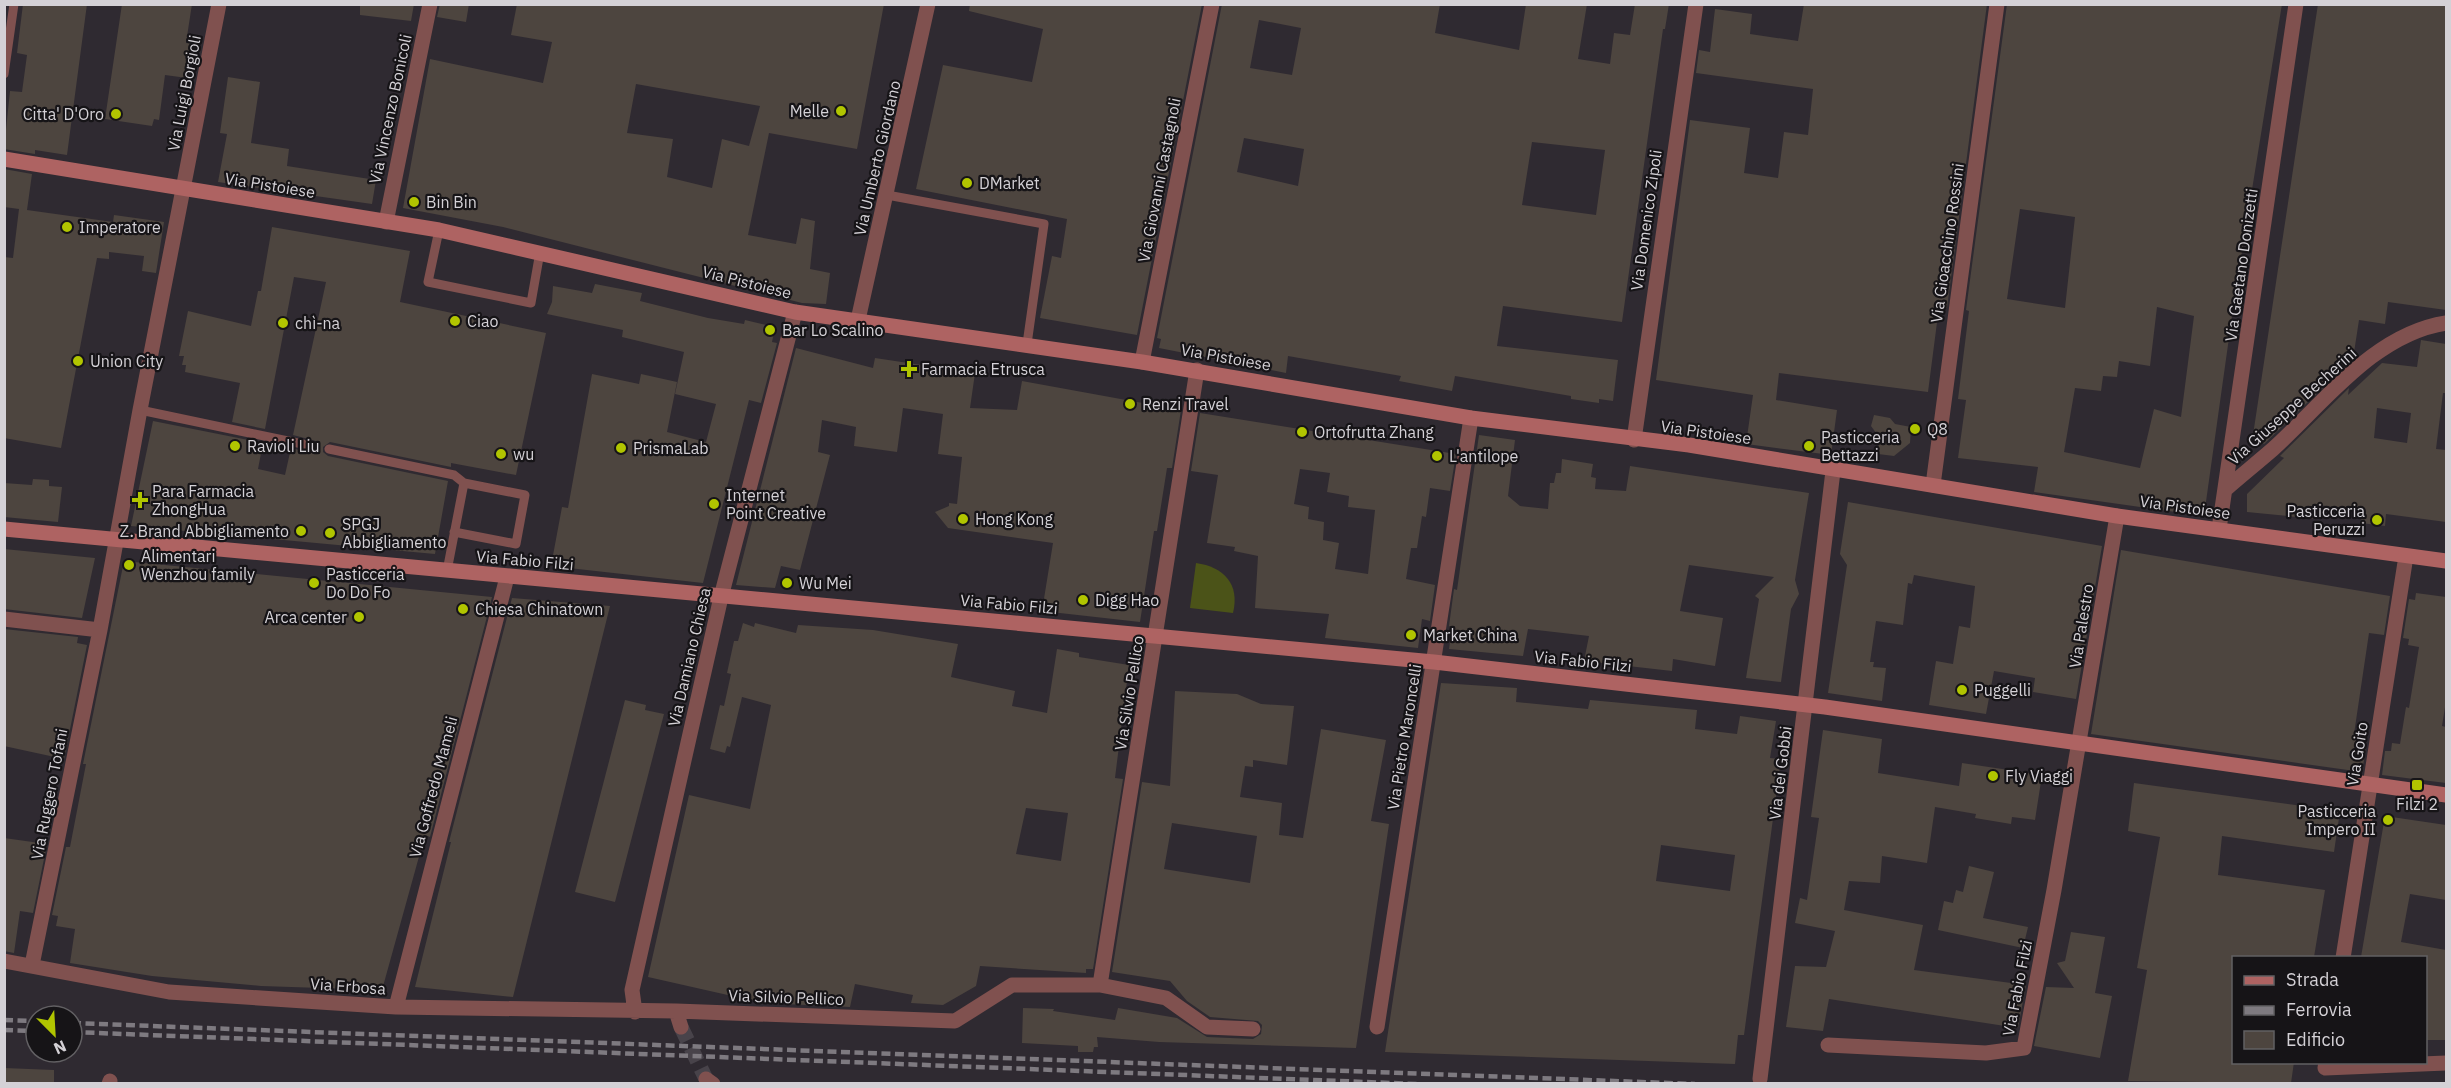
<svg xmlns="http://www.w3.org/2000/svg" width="2451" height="1088" viewBox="0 0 2451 1088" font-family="'IBM Plex Sans',sans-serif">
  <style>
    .green { fill: #4b5318 }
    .building { fill: #4d453f; fill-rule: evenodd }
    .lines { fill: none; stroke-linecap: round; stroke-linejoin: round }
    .street-tunnel { stroke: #48434a; stroke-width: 15; stroke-dasharray: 15 8; stroke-linecap: butt }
    .lane { stroke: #80514f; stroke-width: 9 }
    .street { stroke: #80514f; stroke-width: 15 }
    .secondary { stroke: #ae6362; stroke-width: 15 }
    .rail { stroke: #7e7a80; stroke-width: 4.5; stroke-dasharray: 9 4.5; stroke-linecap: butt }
    .poi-dot { fill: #b1c500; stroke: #161417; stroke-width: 2 }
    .labels { text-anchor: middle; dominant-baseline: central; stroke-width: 4.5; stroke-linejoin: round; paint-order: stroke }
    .street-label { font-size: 16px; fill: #d4d1d6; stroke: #161417 }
    .poi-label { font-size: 16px; fill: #d4d1d6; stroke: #161417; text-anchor: start }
  </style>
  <rect width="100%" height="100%" fill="#2f2a31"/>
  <!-- green -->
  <path class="green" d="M1196,563C1224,567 1240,584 1233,613L1190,608Z"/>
  <!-- building -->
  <path class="building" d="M23,4H87L67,155L35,150V154L4,149L10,91L22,92L27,55L17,53Z
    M122,4H192L186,43L193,44L187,78L165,75L159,120L154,119L152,126L105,119Z
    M360,4H414L411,21L360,15Z
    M440,4H469L466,22L437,17Z
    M517,4H884L857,149L769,133L748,235L796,244L801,218L815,221L810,269L830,273L826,304L802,303L503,227L403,208L430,59L543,83L552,42L511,35ZM636,84L760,106L749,146L722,139L712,188L667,177L673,139L627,133Z
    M970,4H1202L1137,335L1040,318L1052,256L1061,258L1067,219L916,189L943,65L1032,82L1043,29L969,11Z
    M1222,4H1440L1435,33L1519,50L1526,4H1587L1578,59L1610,64L1614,33L1630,35L1635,4H1669L1665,29H1663L1622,322L1503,306L1497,346L1618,360L1613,401L1599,399V403L1571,399V396L1455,376L1452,391L1399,381L1401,376L1288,356L1286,373L1159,348L1161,339L1157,338ZM1259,20L1301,28L1292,75L1250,68ZM1244,138L1304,149L1298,186L1237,172ZM1532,142L1605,150L1596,215L1522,205Z
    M1804,4H1987L1947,308L1939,307L1928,392L1779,373L1776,400L1837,410L1831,455L1746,444L1753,395L1656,380L1690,120L1750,128L1744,173L1778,178L1784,132L1808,135L1813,89L1696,73L1699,50L1710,52L1715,9L1752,14L1750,34L1798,41Z
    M2007,4H2282L2235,295L2204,516L2034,492L2038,467L1958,458L1966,400L1958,399L1969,311L1966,310ZM2020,209L2075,217L2065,308L2007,299ZM2157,307L2194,316L2181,417L2154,409L2140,468L2064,452L2075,388L2101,391L2103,376L2117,377L2119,361L2150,366Z
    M2318,4H2446V310L2388,302L2385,324L2359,320L2353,359L2264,444L2253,435Z
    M228,77L260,82L251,143L289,149L287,166L376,180L372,204L218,182L227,134L220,133Z
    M4,169L32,174L27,210L113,222L114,215L164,222L156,273L142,271L144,256L109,252V259L97,258L61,448L4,438V257L13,258L19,209L4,207Z
    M272,227L410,251L400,302L546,333L516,475L451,463V467L330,442L323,447V452L328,456L448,481L435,554L131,526L153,421L263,443L258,469L285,475L291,448L311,453L318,448L316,441L293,435L326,282L294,277L265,429L232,422L240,383L185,372L186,365H182L184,356H179L188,311L251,326L258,291H261Z
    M595,284L642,293L640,301L708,318L744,324L745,320L775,327L772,342L777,343L761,403L749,400L703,583L551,566L562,507L568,508L592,374L639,384L641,374L677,382L667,432L690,438L706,442L716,404L675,394L684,352L622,337L623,330L547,314L552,302L553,286L592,293Z
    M2421,340L2446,344V393H2443L2436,449L2446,450V522L2386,514L2385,526L2361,523L2363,511L2319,505L2317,519L2247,512V494L2284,458L2280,456L2349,388L2348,395L2382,363L2417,367ZM2377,408L2411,413L2407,443L2374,438Z
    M796,348L873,368L875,358L975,373L970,408L1017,410L1022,381L1181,410L1172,468H1167L1157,531H1154L1140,622L1042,611L1053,543L948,528L935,512L949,506V503L957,504L962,457L938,454L943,414L903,408L897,452L854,446L856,427L822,420L818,452L830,455L800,570L781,566L775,588L736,585Z
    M1200,413L1456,454L1450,491L1430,488L1426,517L1422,516L1417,548H1411L1406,579L1435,585L1430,621L1422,619L1418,648L1325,638L1329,614L1255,608L1258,556L1234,551L1235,547L1207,543L1218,475L1191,471ZM1300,469L1330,473L1327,492L1349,496L1348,507L1375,510L1368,574L1335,569L1339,543L1323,540L1324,522L1308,519L1309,507L1294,504Z
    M1874,415L1890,418L1895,424L1911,427L1910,443L1894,456L1878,454L1879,437L1871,426Z
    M1479,435L1515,440L1508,496L1520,506L1548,509L1550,483H1554L1556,473H1561L1562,459L1593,464L1591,477L1596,478L1595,489L1626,491L1630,466L1809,493L1795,580L1799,594L1791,609L1781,682L1746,678L1759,599L1755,596L1774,577L1689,565L1680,611L1723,618L1715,666L1673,659L1672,671L1584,661L1589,636L1528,629L1523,656L1449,649L1452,627L1449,626L1454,589L1457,590Z
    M33,479L49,480V486L62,487L58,522L4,517V483L32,485Z
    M1848,502L2102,546L2076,699L2033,692L2035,678L1994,671L1986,714L1929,705L1936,661L1953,664L1959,626L1970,628L1975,586L1914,575L1912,584L1908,583L1903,625L1876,621L1870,662H1874L1873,667L1886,668L1882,701L1828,693L1847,565L1840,554Z
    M4,549L95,558L82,618L4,609Z
    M2121,550L2390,596L2384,635L2369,633L2354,734L2362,735L2360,748H2366L2362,772L2091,734Z
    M124,561L492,597L430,837L425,835L382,990L261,986L152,976L70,963L75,929L56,926L58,916L52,915L66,847H70L86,764H83Z
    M2416,593L2446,597V701L2442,726L2446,727V783L2382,775L2385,751H2391L2392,743L2400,744L2406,707L2409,708L2419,647L2408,645L2409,639L2403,638L2409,599L2415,600Z
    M512,598L610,606L513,997L415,987L451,842H449Z
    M743,623L754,627L755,623L796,633L798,625L873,630L958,644L951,677L1015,691L1012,706L1047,713L1057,649L1079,653V657L1129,665L1115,778L1123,779L1093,969H1086V973L980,966L976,986L943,1005L911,1003L913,995L855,984L850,1007L763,1003L648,977L689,795L750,809L771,705L742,697L730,747L727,746L725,753L710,749L720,705L724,706L731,674L727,673L734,641H738ZM1026,808L1068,813L1061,861L1016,854Z
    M4,629L78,637L77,643L87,645L64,759L4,746Z
    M1441,683L1517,688L1516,702L1588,709L1590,700L1697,710L1695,729L1737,734L1740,716L1776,721L1770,758L1781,759L1744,1035H1738L1735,1064L1385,1052ZM1661,845L1735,855L1730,891L1656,881Z
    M1175,691L1237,694L1261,704L1294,706L1287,765L1253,760V767L1245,766L1240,797L1282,803L1279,835L1303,838L1321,729L1386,740L1371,821L1389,824L1356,1048L1159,1042L1097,1037L1098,1047H1094L1093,1052H1078V1046L1022,1043L1023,1008L1054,1009L1053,1011L1115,1020L1118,1008L1177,1018L1207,1037L1253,1039L1261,1034L1262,1025L1258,1021L1210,1017L1187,1001L1170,981L1112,972L1142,782L1170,786ZM1172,823L1257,836L1250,883L1164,869Z
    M625,700L646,705L645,710L664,714L615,902L575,892Z
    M1823,730L1882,739L1878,773L1959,786L1962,763L2042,775L2035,820L2012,817L2011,824L1975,818L1976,814L1935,807L1927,863L1882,856L1880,883L1849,881L1844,910L1923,925L1914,970L2026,985L2018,1028L1829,999L1823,1031L1786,1027L1795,966L1826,967L1835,931L1795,923L1800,898L1807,900L1814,852L1819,818L1811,817Z
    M2134,783L2340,811L2334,852L2222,836L2218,875L2325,890L2314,957H2234V1062H2294L2291,1083L2128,1081L2147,970L2137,968L2160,837L2128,831Z
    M2385,816L2446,825V900L2410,894L2401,942L2446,950V1040H2426V957H2361Z
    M4,838L47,844L33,913L20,911L14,953L4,951Z
    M1969,866L1994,872L1983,918L2028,927L2023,948L1938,930L1944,901L1953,903L1956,890L1963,892Z
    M2071,932L2105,937L2095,993L2112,996L2100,1058L2034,1046L2046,987L2074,988L2057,963L2065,961Z
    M4,1068L54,1070V1083H4Z"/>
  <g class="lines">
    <!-- street-tunnel -->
    <path class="street-tunnel" d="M681,1027L706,1079"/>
    <!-- lane -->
    <path class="lane" d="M4,74L14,4
      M887,195L1044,224L1027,344
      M439,230L428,282L531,303L540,252
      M140,410L312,446
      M329,449L454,475L464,483L447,571
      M454,532L516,544L525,495L464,483"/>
    <!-- street -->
    <path class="street" d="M386,222L430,4
      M858,320L928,4
      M1142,362L1212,4
      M1634,440L1696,4
      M1933,485L1997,4
      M2227,488C2242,475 2258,462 2273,449C2324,403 2374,334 2446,323
      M2219,529L2296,4
      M4,619L100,630
      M2343,958L2406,556
      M4,961L169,992L396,1007L676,1011L681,1027
      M32,965L100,630L140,410L219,4
      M1100,985L1166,998L1207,1027L1253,1029
      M396,1007L507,577
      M676,1011L955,1021L1012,985H1100L1197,370
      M635,1012L632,990L721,597L795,312
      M1377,1027L1471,418
      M1828,1045L1986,1053L2024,1048L2054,890L2117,516
      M2326,1062L2325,1068L2446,1063
      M706,1079L713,1084
      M1760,1079L1833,471
      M109,1084L110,1081"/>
    <!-- secondary -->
    <path class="secondary" d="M4,159L439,230L795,312L1142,362L1471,418L1689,445L2117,516L2446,561
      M4,529L1434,662L1825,707L2446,795"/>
    <!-- rail -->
    <path class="rail" d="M4,1020L36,1021
      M72,1023L1695,1084
      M4,1030L36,1031
      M72,1032L1417,1084"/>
  </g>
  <!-- markers -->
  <g class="poi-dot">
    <circle cx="841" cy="111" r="6"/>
    <circle cx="116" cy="114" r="6"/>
    <circle cx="967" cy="183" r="6"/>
    <circle cx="414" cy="202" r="6"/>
    <circle cx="67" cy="227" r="6"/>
    <circle cx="455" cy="321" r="6"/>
    <circle cx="283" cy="323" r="6"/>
    <circle cx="770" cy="330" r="6"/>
    <circle cx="78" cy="361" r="6"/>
    <path d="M906 360h6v6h6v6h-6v6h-6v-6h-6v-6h6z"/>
    <circle cx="1130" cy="404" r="6"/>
    <circle cx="1915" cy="429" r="6"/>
    <circle cx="1302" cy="432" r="6"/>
    <circle cx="235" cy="446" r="6"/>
    <circle cx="1809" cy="446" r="6"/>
    <circle cx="621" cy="448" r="6"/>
    <circle cx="501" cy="454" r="6"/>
    <circle cx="1437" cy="456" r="6"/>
    <path d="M137 491h6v6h6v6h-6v6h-6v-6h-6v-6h6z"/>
    <circle cx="714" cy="504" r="6"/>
    <circle cx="963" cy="519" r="6"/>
    <circle cx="2377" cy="520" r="6"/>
    <circle cx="301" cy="531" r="6"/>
    <circle cx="330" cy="533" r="6"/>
    <circle cx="129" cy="565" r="6"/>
    <circle cx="314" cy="583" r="6"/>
    <circle cx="787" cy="583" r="6"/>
    <circle cx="1083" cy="600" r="6"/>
    <circle cx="463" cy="609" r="6"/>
    <circle cx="359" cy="617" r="6"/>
    <circle cx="1411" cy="635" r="6"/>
    <circle cx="1962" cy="690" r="6"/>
    <circle cx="1993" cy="776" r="6"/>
    <rect x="2411" y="779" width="12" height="12" rx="3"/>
    <circle cx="2388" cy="820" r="6"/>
  </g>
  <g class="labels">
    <!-- street labels -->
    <g class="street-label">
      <text transform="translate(184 93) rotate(-79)">Via Luigi Borgioli</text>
      <text transform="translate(390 109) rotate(-78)">Via Vincenzo Bonicoli</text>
      <text transform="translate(877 158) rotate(-77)">Via Umberto Giordano</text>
      <text transform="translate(1159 180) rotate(-79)">Via Giovanni Castagnoli</text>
      <text transform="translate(270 185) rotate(9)">Via Pistoiese</text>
      <text transform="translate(1646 220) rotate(-82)">Via Domenico Zipoli</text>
      <text transform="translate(1947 243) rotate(-82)">Via Gioacchino Rossini</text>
      <text transform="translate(2241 265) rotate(-82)">Via Gaetano Donizetti</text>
      <text transform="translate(747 282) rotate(14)">Via Pistoiese</text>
      <text transform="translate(1226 357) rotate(10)">Via Pistoiese</text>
      <text transform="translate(2292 406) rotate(-42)">Via Giuseppe Becherini</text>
      <text transform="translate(1706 432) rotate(8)">Via Pistoiese</text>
      <text transform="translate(2185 507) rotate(8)">Via Pistoiese</text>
      <text transform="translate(525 560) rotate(5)">Via Fabio Filzi</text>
      <text transform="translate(1009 604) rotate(5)">Via Fabio Filzi</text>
      <text transform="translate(2081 626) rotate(-81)">Via Palestro</text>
      <text transform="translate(689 657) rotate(-77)">Via Damiano Chiesa</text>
      <text transform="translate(1583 661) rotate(6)">Via Fabio Filzi</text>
      <text transform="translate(1129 693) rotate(-81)">Via Silvio Pellico</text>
      <text transform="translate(1404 737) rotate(-81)">Via Pietro Maroncelli</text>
      <text transform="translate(2357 754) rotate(-81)">Via Goito</text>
      <text transform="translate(1780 773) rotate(-83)">Via dei Gobbi</text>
      <text transform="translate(433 787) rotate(-75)">Via Goffredo Mameli</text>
      <text transform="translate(49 794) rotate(-79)">Via Ruggero Tofani</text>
      <text transform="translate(348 986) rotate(4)">Via Erbosa</text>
      <text transform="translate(2017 988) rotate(-79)">Via Fabio Filzi</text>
      <text transform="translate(786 997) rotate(2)">Via Silvio Pellico</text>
    </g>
    <!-- poi labels -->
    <g class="poi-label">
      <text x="829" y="111" text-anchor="end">Melle</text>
      <text x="104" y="114" text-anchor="end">Citta' D'Oro</text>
      <text x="979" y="183">DMarket</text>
      <text x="426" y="202">Bin Bin</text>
      <text x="79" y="227">Imperatore</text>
      <text x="467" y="321">Ciao</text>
      <text x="295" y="323">chì-na</text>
      <text x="782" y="330">Bar Lo Scalino</text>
      <text x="90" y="361">Union City</text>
      <text x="921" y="369">Farmacia Etrusca</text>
      <text x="1142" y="404">Renzi Travel</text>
      <text x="1927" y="429">Q8</text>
      <text x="1314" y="432">Ortofrutta Zhang</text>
      <text x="1821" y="437">Pasticceria<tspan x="1821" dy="18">Bettazzi</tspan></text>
      <text x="247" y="446">Ravioli Liu</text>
      <text x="633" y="448">PrismaLab</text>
      <text x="513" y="454">wu</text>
      <text x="1449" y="456">L'antilope</text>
      <text x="152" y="491">Para Farmacia<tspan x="152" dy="18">ZhongHua</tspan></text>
      <text x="726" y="495">Internet<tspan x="726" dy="18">Point Creative</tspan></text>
      <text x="2365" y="511" text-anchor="end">Pasticceria<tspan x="2365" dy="18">Peruzzi</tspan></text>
      <text x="975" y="519">Hong Kong</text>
      <text x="342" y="524">SPGJ<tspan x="342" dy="18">Abbigliamento</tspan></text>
      <text x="289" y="531" text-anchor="end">Z. Brand Abbigliamento</text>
      <text x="141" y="556">Alimentari<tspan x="141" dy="18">Wenzhou family</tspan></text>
      <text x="326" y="574">Pasticceria<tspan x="326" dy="18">Do Do Fo</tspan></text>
      <text x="799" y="583">Wu Mei</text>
      <text x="1095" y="600">Digg Hao</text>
      <text x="475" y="609">Chiesa Chinatown</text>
      <text x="347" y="617" text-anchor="end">Arca center</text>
      <text x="1423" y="635">Market China</text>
      <text x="1974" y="690">Puggelli</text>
      <text x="2005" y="776">Fly Viaggi</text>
      <text x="2417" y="804" text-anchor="middle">Filzi 2</text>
      <text x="2376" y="811" text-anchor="end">Pasticceria<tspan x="2376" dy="18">Impero II</tspan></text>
    </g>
  </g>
  <!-- border -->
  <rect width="2451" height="1088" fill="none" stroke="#d4d1d6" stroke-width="12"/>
  <!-- legend -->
  <rect x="2232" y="956" width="195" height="108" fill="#161417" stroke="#626063" stroke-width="1.5"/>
  <rect x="2244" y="976" width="30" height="9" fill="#ae6362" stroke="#626063" stroke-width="1.5"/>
  <text x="2286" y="986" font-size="18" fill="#d4d1d6">Strada</text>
  <rect x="2244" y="1006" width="30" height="9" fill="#7e7a80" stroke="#626063" stroke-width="1.5"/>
  <text x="2286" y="1016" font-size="18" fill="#d4d1d6">Ferrovia</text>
  <rect x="2244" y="1031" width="30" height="18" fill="#4d453f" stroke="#626063" stroke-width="1.5"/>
  <text x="2286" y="1046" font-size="18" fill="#d4d1d6">Edificio</text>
  <!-- north arrow -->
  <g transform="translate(54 1034) rotate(156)"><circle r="28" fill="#161417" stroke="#626063" stroke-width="1.5"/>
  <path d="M0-4.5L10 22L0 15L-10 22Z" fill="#b1c500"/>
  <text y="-9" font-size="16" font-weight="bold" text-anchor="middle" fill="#d4d1d6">N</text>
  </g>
</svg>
